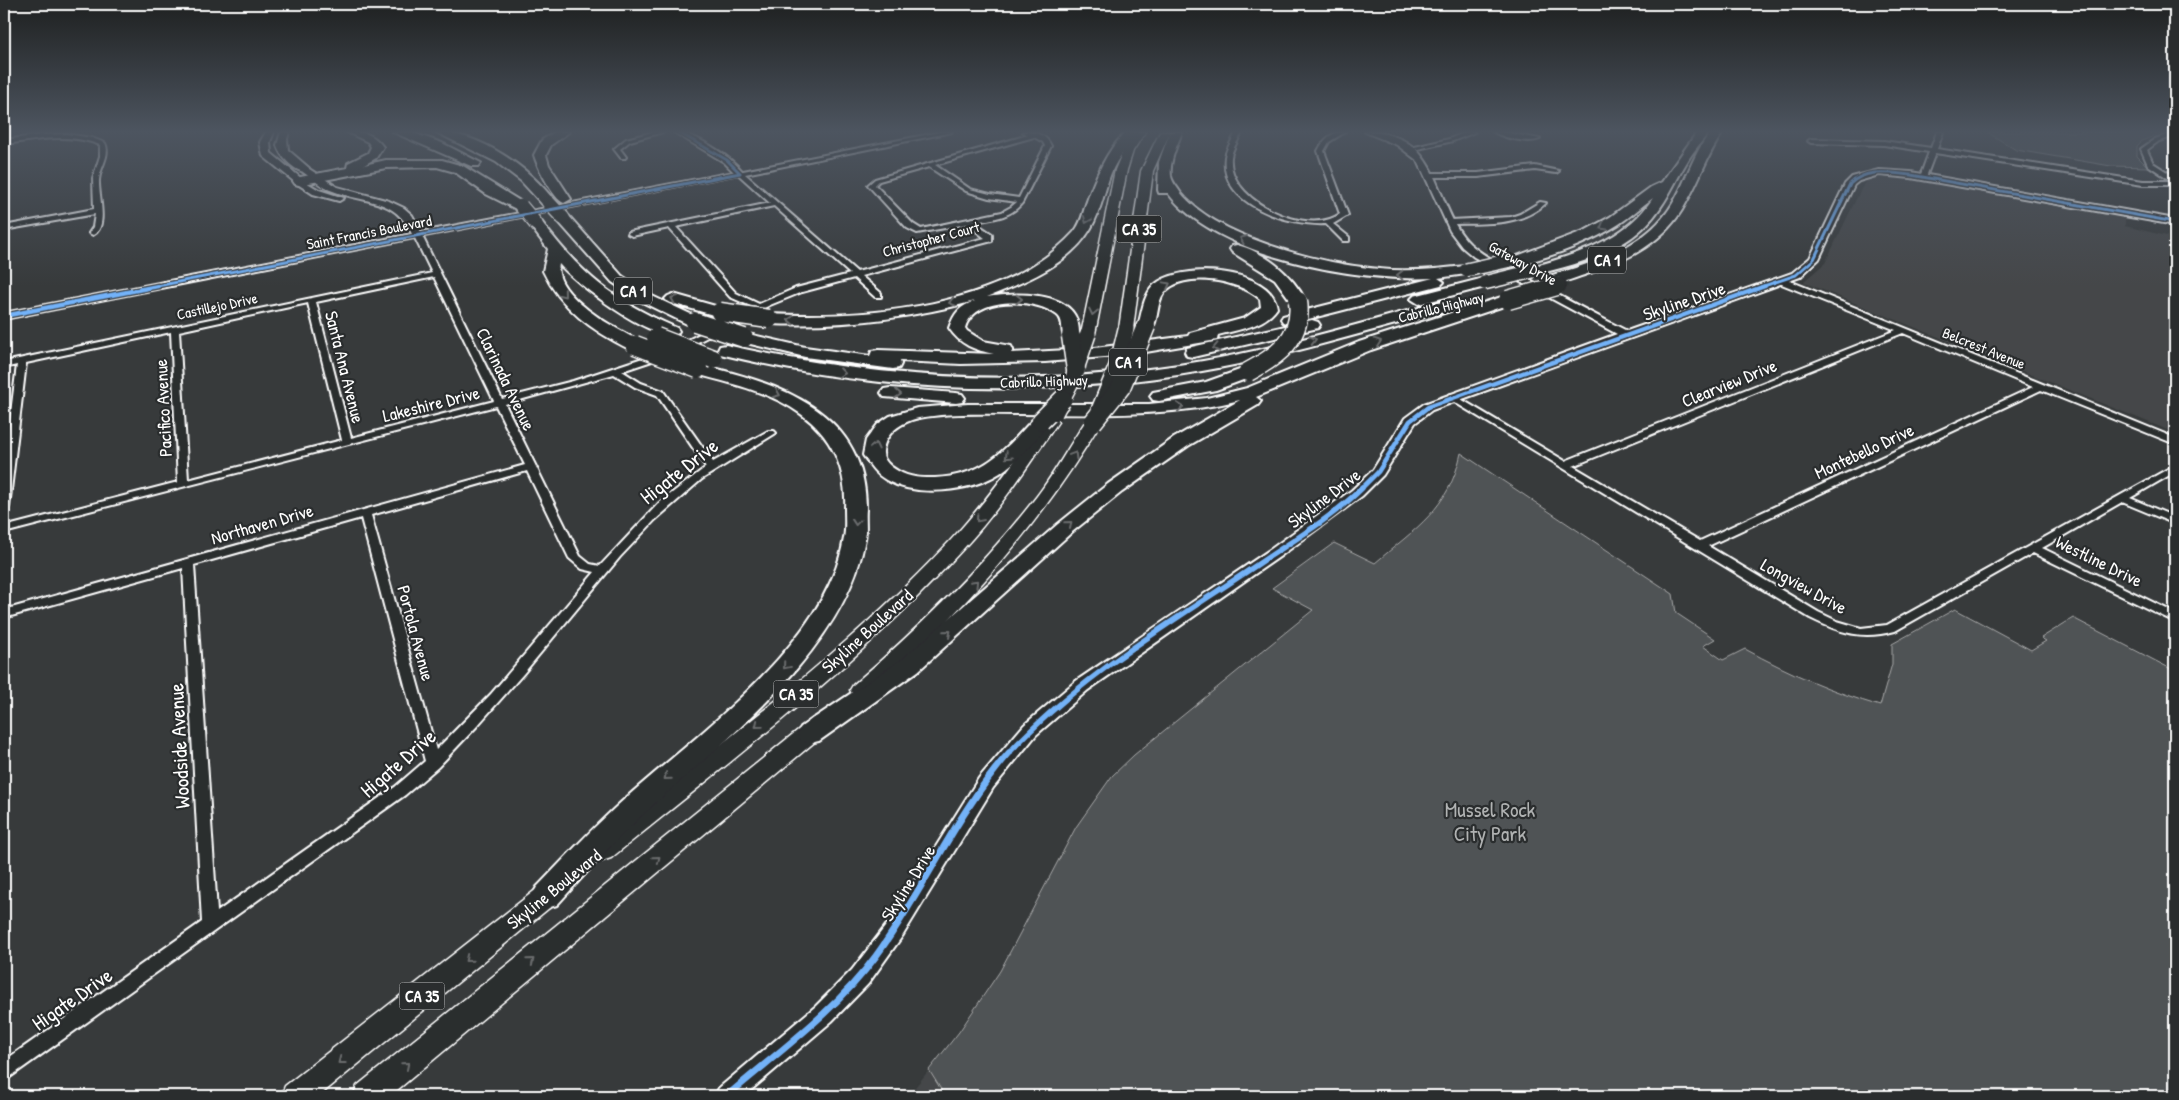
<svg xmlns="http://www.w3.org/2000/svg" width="2179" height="1100" viewBox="0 0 2179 1100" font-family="'Patrick Hand',sans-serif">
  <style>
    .built { fill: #444748 }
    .green { fill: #505354; stroke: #a8a9aa }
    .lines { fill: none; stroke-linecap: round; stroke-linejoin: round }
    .minor-casing { stroke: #fff; stroke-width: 4 }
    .tertiary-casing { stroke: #fff; stroke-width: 4 }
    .secondary-casing { stroke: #fff; stroke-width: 4 }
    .primary-casing { stroke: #fff; stroke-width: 3 }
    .motorway-casing { stroke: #fff; stroke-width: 4 }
    .minor { fill: #2a2d2e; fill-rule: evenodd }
    .tertiary { fill: #2a2d2e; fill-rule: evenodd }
    .secondary { fill: #2a2d2e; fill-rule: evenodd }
    .primary { fill: #2a2d2e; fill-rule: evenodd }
    .motorway { fill: #2a2d2e; fill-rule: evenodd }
    .primary-bridge-casing { stroke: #fff; stroke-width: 18; stroke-linecap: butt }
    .motorway-bridge-far1-casing { stroke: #fff; stroke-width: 16; stroke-linecap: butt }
    .motorway-bridge-casing { stroke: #fff; stroke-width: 21; stroke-linecap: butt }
    .primary-bridge { stroke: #2a2d2e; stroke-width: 15 }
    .motorway-bridge-far1 { stroke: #2a2d2e; stroke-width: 13 }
    .motorway-bridge { stroke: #2a2d2e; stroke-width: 18 }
    .cycleway-far3-casing { stroke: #2a2d2e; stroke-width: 5 }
    .cycleway-far2-casing { stroke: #2a2d2e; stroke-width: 7 }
    .cycleway-far1-casing { stroke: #2a2d2e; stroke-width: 9 }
    .cycleway-casing { stroke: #2a2d2e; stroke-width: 10 }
    .cycleway-far3 { stroke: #73b2f8; stroke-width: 3 }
    .cycleway-far2 { stroke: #73b2f8; stroke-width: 4.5 }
    .cycleway-far1 { stroke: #73b2f8; stroke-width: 5.5 }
    .cycleway { stroke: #73b2f8; stroke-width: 7 }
    .oneway { stroke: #6a6c6d }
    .labels { text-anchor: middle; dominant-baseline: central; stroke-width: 4.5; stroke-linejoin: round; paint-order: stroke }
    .far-street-label { font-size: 15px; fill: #fff; stroke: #2a2d2e }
    .shield { fill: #2a2d2e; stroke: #bfc0c0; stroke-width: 1 }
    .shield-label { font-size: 16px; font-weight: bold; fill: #fff }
    .street-label { font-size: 18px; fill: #fff; stroke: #2a2d2e }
    .near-street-label { font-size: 21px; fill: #fff; stroke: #2a2d2e }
    .near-park-label { font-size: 21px; fill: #b0b2b2; stroke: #2a2d2e }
  </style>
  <rect width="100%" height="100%" fill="#373a3b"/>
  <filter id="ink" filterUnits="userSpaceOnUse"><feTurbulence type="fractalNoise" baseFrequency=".02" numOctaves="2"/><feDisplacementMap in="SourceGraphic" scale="10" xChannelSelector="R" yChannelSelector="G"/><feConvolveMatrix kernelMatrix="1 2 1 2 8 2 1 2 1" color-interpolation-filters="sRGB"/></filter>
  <g filter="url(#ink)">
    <!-- built -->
    <path class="built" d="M1875,178H1907L1936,181L2125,216V226L2175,238V433L1805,283L1804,281L1825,263L1861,189L1867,181Z
      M929,1070L945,1096H908Z"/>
    <!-- green -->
    <path class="green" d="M1987,132H2163L2142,141L2137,146V156L2148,167L2111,166L2016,150Z
      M1461,453L1673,594L1676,613L1715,639L1703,646L1723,660L1745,649C1789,673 1833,692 1880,706L1892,664V644L1955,609L2031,650L2046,641L2041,638L2073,618L2175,671V1096H945L929,1070L959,1032L1000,971L1076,827L1112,776L1134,755L1313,610L1272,588L1334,543L1375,563C1416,528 1449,509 1461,453Z"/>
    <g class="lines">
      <!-- minor casing -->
      <g class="minor-casing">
        <path id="minor" d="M653,132H663L630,141L620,149L626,157L625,158H621L614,149L626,139Z
          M940,132H952L745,174L857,272L985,238L967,224L917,233L907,228L868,185L875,179L1028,135L1023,132C1035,132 1046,134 1051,146L1022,203C1010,218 992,219 974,222L992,234V241L861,276L881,293V297H875L854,278L802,292L770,305L682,350H676V346L753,307L730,297L669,228L632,236L628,234L629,232L770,203L738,174V172ZM1034,137L1043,142L1045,146L1019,198L990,194L970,189L935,165ZM929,167L966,191L989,198L1017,202L1011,207L1002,212L921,229L913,224L875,185L879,181ZM774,206L850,274L796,288L759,304L736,293L676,227Z
          M1236,132H1242C1239,139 1232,149 1231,157C1227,198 1296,231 1330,219C1333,218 1337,216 1340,214L1318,151C1324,139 1331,132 1345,132L1329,142L1324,151L1348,215L1333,224L1349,237V241H1343L1326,224C1289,226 1219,205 1225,157C1226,149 1233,139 1236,132Z
          M1466,132H1475L1453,141L1409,151L1406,149L1449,139Z
          M1494,132H1504L1540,139C1529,144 1504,138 1494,132Z
          M1937,132H1943L1937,149L2143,181H2172L2148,165L2141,149L2155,139L2175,132V136L2159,141L2147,150L2153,163L2175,177V185H2143L1935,153L1926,177L1923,179L1920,177L1929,152L1884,145L1811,143L1808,141L1811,139L1884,141L1931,148Z
          M67,134L92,138L105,143C111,155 100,167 99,180C98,195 109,227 93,235L89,233L93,227L95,214L4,230V226L94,209L93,178L100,156V145C69,132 36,140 4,144V140L41,135Z
          M1535,166L1559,171L1556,173L1535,170L1478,177H1429L1426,175L1429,173H1478Z
          M1540,202L1546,203C1520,227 1484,223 1451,224L1447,222L1451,220L1511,217L1520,214Z
          M415,234L422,236L502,399L573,381L664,351L668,354L667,356L622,371L641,383L663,391L713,462L768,431H774L776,433L702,479L655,520L620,557L523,674L477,726L438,767L405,795L10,1077L4,1079V1061L202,922L183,568L4,618V610L525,465L496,406L4,533V527L178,482L171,332L26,363L9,507L4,510V468L17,365L4,368V362L432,273L414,236ZM434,277L494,401L351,438L316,302ZM308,303L342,440L188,480L179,331ZM614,374L635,387L657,395L706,467L659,503L600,566L590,564L580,556L505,404ZM527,471L569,558L582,569L595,572L491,694L436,750L371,515ZM361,518L425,761L395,787L217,912L194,565Z
          M1779,279H1785L2175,438V444L2041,390L1708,546L1818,612L1837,621L1861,628L1887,625L2175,465V472L2130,498L2175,517V524L2122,502L2042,548L2175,613V622L2033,553L1895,631C1862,640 1840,633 1810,618L1446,397L1451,394L1454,395L1565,461L1896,330L1779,283ZM1903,333L2033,387L1700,541L1573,466Z"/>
      </g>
      <!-- tertiary casing -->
      <g class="tertiary-casing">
        <path id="tertiary" d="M674,132C694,132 731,157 744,173L4,319V313L412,234C395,197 366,204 333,191C322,188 312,178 303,172V168L306,167L337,187L389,201L404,208L412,215L421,232L734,172L724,162Z
          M1365,132C1444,132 1431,205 1470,244C1484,257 1503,265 1519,274C1555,293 1591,313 1627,331L1792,273L1810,258L1845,184L1852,177L1879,170L1911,172L2175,219V225L1911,178L1879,175L1859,181L1854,185L1819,259L1800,277L1432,410L1415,423L1383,475L1362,496L1282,555L1088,690L1036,735L993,788L903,935L868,984L832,1021L744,1096H715L719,1088L816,1006L852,970L888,923L979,778L1024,725L1076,681L1271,549L1352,490L1373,470L1405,418L1424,404L1617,334L1474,257L1462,247L1450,231L1418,161L1397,145Z
          M299,178L319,190L344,198L339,201L313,194L296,183L295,181Z"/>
      </g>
      <!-- secondary casing -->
      <g class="secondary-casing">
        <path id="secondary" d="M266,132H274L270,142L271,153L302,179V183H296L263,156L260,142Z
          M281,132H289L287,139L288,150L309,168V172C296,174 280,156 277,145Z"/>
      </g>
      <!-- primary casing -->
      <g class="primary-casing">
        <path id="primary" d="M1135,132H1145L1133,151L1127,170L1095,334L1088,338L1081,334L1115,170L1123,151Z
          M1160,132H1170L1153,171L1133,329L1126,333L1119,329L1141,171Z
          M1050,417L1058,422C1028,466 999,510 963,549C858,665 732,760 611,858L602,861L593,858L590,851L593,844C716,748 843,655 950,541C985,503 1015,461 1044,419Z
          M1093,417L1101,422C1038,529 961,613 869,695L861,697L853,695L850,690L853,685C920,627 983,566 1037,496C1056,471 1070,444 1087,419Z
          M821,716L829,718L832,724L829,730L390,1096H353L357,1086L813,718Z
          M556,877L565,881L569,888L565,895L319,1096H281L285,1086L547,881Z"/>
      </g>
      <!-- motorway casing -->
      <g class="motorway-casing">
        <path id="motorway" d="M347,132C363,132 373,133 383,147L376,158L364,165L386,160H442L463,166L528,206L521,210L516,209L486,194L455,172L437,167L386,168L299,185L295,184L293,181L295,178L347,168L348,163L368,153L371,147L368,142Z
          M393,132H410L442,143L481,163L479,166H471Z
          M436,132C479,132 530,168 555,202L553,205H543L521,181L496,162Z
          M555,132H569L551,145L546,155L549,165L571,199L564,203C554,200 537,166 534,155L542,140Z
          M1126,132H1139C1128,146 1118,157 1111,173C1104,191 1101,211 1091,228C1070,265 1024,282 987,297C1012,293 1066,290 1077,320C1079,327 1080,334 1077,339H1065C1060,332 1065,321 1057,315C1034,297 974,296 965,328L967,331L983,341L1011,346L1013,350L1011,353L1087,349L1188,336L1190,333L1245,318L1261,307L1260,299C1241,281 1183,269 1164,293C1156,303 1159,319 1152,329H1140L1138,326C1142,313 1143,297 1153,286C1178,261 1272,267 1277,308C1264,327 1239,329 1218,335L1217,340L1128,355L1045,362L961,364L900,361L901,364L899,368L893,369L805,357L738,341L736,338L744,333L805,347L870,356L872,351L878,350L994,354C975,350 960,345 949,328C954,313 960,306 975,301C907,319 840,327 769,324L761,319L769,314C866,319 1005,308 1074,232C1081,224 1083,213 1086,204C1095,178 1106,151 1126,132Z
          M1170,132H1182C1177,146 1169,161 1171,176C1172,182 1177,187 1180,192C1216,238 1322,264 1379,269C1408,272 1437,269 1466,266L1473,270L1466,274L1438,278L1444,282L1441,285L1289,324L1283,322L1281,319L1283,316L1433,278C1357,282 1216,257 1168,193H1159L1158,190L1159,162Z
          M1697,132H1709C1702,141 1694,150 1688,160C1675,181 1665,206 1647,224C1618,254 1572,266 1533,275L1526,271L1528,268C1575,255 1625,241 1653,198C1642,206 1631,216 1619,224C1588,244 1550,257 1514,266L1509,265L1507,262L1509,259L1586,230L1610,217L1651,187L1662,182Z
          M1711,132H1723C1707,155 1700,179 1686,203C1666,241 1629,260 1590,273C1577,277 1559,286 1546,283L1543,280L1546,277C1592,263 1647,248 1673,203C1687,180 1693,153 1711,132Z
          M563,214L568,215L622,276L652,296L701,319L703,322L701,325H689L642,302L612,282L558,221L556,218Z
          M536,220L541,221C582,276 614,301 677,328L679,331L677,334C650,341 577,284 559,264C552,295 617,330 641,341L643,345L641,349H629C592,330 561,309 543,271L548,249L529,224Z
          M1237,245C1266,252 1292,275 1306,301L1303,304H1293L1275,279L1232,252L1230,249L1232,246Z
          M1484,278L1492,283L1489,286L1419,304L1411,299L1414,296Z
          M673,294L726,309L728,312L720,317L668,302L665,299L668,296Z
          M1508,295L1516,300L1513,303L1371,350L1256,397L1261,401L1258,405L1188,446L1122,492L1072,532L918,671L819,741L810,743L801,741L797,734L801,727L902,659L1058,524L1108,484L1174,438L1240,400C1167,418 1092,414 1018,414C986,414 950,412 919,418C901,422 885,433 883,451C882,460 891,467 898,471C909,478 923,478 935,478C984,476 1004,451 1035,417H1047L1050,421C1037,440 1019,460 1000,473C970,492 917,498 886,480C875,474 870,465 863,455L866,440L878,424L890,416L917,408L968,404H1149L1207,398L1247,388L1359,342Z
          M1442,302L1448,304L1450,307L1448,310C1366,331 1285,357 1202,371C1041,399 879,393 720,354L718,350L720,346L726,345C885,381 1042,389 1203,361C1284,347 1362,322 1442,302Z
          M1312,320L1318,322L1320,325L1318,328L1193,357L1187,356L1185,352L1187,348Z
          M698,364C777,383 867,410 866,509C865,519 867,530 865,539C846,650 725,739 647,811C615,840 586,873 557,905L547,908L537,905L532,896L537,887C566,857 595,825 627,797C700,732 828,641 844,538C846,529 845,518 845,508C847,470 832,436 801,414C769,391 729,383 692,373L689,369L692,365Z
          M1248,367L1254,368L1257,372L1254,376L1216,390L1159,401L1153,400L1150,396L1153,392L1206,382Z
          M890,388L956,393L962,394L965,398L962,402L956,403L884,397L881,393L884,389Z"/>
      </g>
      <!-- minor -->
      <use href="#minor" class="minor"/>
      <!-- tertiary -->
      <use href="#tertiary" class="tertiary"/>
      <!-- secondary -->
      <use href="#secondary" class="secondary"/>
      <!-- primary -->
      <use href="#primary" class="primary"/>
      <!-- motorway -->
      <use href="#motorway" class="motorway"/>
      <!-- primary-bridge casing -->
      <g class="primary-bridge-casing">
        <path id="primary-bridge" d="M1099,410L1117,366L1126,329
          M1055,413L1073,378L1088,334"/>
      </g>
      <!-- motorway-bridge-far1 casing -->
      <g class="motorway-bridge-far1-casing">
        <path id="motorway-bridge-far1" d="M548,202L563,218
          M521,206L536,224
          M1466,270L1511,260
          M1484,283L1533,271
          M1553,287L1561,285"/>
      </g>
      <!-- motorway-bridge casing -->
      <g class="motorway-bridge-casing">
        <path id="motorway-bridge" d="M1508,300L1557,286
          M720,312L769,319
          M695,322L744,338
          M1071,336L1076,370
          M656,337L713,359
          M635,345L698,369
          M1248,372C1278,356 1303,338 1298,301
          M1041,421L1063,399
          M1093,422L1121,387L1146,326"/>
      </g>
      <!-- primary-bridge -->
      <use href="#primary-bridge" class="primary-bridge"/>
      <!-- motorway-bridge-far1 -->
      <use href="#motorway-bridge-far1" class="motorway-bridge-far1"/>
      <!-- motorway-bridge -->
      <use href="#motorway-bridge" class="motorway-bridge"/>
      <!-- cycleway-far3 casing -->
      <g class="cycleway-far3-casing">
        <path id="cycleway-far3" d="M678,132L727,160L740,173
          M152,287L740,173
          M1761,287L1796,275L1814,259L1850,184C1866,168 1890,173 1911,175L2175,222"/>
      </g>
      <!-- cycleway-far2 casing -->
      <g class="cycleway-far2-casing">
        <path id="cycleway-far2" d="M4,316L158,286
          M1360,490L1378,472L1410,421L1428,407L1765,286"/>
      </g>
      <!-- cycleway-far1 casing -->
      <g class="cycleway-far1-casing">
        <path id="cycleway-far1" d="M1008,754C1081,674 1178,619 1267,558C1299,537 1335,515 1362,488"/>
      </g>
      <!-- cycleway casing -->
      <g class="cycleway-casing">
        <path id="cycleway" d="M727,1096C778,1052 836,1011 876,956C924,891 955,814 1009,753"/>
      </g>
      <!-- cycleway-far3 -->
      <use href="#cycleway-far3" class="cycleway-far3"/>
      <!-- cycleway-far2 -->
      <use href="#cycleway-far2" class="cycleway-far2"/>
      <!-- cycleway-far1 -->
      <use href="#cycleway-far1" class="cycleway-far1"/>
      <!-- cycleway -->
      <use href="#cycleway" class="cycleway"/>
    </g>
    <!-- one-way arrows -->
    <defs><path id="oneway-chevron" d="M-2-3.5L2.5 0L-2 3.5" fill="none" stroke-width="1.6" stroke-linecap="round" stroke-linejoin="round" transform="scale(1.25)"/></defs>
    <g class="oneway">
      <use href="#oneway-chevron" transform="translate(1087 220) rotate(112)"/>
      <use href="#oneway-chevron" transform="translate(1603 227) rotate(150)"/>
      <use href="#oneway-chevron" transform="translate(1243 239) rotate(-157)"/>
      <use href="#oneway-chevron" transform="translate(1400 275) rotate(-179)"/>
      <use href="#oneway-chevron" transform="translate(1167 285) rotate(-28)"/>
      <use href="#oneway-chevron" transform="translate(563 294) rotate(51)"/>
      <use href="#oneway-chevron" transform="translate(674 299) rotate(-157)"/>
      <use href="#oneway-chevron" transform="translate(1019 299)"/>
      <use href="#oneway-chevron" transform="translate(952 302) rotate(165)"/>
      <use href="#oneway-chevron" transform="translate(1093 312) rotate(102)"/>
      <use href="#oneway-chevron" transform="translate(791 320) rotate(-178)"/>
      <use href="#oneway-chevron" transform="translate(1313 340) rotate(-15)"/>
      <use href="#oneway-chevron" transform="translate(1378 342) rotate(-19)"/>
      <use href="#oneway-chevron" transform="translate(1216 348) rotate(168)"/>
      <use href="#oneway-chevron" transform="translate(842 373) rotate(8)"/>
      <use href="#oneway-chevron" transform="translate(777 394) rotate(23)"/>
      <use href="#oneway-chevron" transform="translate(898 394) rotate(5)"/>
      <use href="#oneway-chevron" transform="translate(1180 407) rotate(-6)"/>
      <use href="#oneway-chevron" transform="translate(875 446) rotate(-77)"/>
      <use href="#oneway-chevron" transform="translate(1074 455) rotate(-59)"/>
      <use href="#oneway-chevron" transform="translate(1008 456) rotate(136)"/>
      <use href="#oneway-chevron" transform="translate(979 519) rotate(131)"/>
      <use href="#oneway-chevron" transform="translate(856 522) rotate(95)"/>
      <use href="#oneway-chevron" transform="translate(1069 524) rotate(-41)"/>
      <use href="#oneway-chevron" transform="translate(975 583) rotate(-46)"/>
      <use href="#oneway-chevron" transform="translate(948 633) rotate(-41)"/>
      <use href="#oneway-chevron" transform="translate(786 666) rotate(130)"/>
      <use href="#oneway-chevron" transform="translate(758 725) rotate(141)"/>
      <use href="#oneway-chevron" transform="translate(667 777) rotate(140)"/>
      <use href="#oneway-chevron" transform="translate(657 859) rotate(-39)"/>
      <use href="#oneway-chevron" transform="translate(468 959) rotate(141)"/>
      <use href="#oneway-chevron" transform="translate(531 961) rotate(-39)"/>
      <use href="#oneway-chevron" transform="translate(341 1061) rotate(142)"/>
      <use href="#oneway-chevron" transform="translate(406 1065) rotate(-40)"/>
    </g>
  </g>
  <!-- sky -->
  <linearGradient id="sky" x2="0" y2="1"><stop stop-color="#1e2020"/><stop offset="0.46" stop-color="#4d5560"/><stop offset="1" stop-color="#4d5560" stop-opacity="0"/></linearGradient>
  <rect width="2179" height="286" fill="url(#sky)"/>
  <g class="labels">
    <!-- far-street labels -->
    <g class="far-street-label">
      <text transform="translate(369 232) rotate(-11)">Saint Francis Boulevard</text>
      <text transform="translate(931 239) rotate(-15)">Christopher Court</text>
      <text transform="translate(1523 263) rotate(29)">Gateway Drive</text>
      <text transform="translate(217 306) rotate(-12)">Castillejo Drive</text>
      <text transform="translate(1441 307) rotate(-14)">Cabrillo Highway</text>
      <text transform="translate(1984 348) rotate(22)">Belcrest Avenue</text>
      <text transform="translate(1044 381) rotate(-2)">Cabrillo Highway</text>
    </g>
    <!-- shield labels -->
    <g class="shield">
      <rect x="1116.5" y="215.5" width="45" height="27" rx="4"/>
      <rect x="1588" y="246.5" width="38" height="27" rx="4"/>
      <rect x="614" y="277.5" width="38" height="27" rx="4"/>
      <rect x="1109" y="348.5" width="38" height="27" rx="4"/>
      <rect x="773.5" y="680.5" width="45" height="27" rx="4"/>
      <rect x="399.5" y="982.5" width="45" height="27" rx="4"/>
    </g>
    <g class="shield-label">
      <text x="1139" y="229">CA 35</text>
      <text x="1607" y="260">CA 1</text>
      <text x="633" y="291">CA 1</text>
      <text x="1128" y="362">CA 1</text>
      <text x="796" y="694">CA 35</text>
      <text x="422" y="996">CA 35</text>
    </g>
    <!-- street labels -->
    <g class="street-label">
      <text transform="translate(1684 301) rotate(-19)">Skyline Drive</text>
      <text transform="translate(345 367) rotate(76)">Santa Ana Avenue</text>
      <text transform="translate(506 379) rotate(64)">Clarinada Avenue</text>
      <text transform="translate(1729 383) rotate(-22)">Clearview Drive</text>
      <text transform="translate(431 404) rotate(-14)">Lakeshire Drive</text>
      <text transform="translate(163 408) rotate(-93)">Pacifico Avenue</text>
      <text transform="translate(1864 451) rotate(-25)">Montebello Drive</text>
      <text transform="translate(1324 498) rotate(-37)">Skyline Drive</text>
      <text transform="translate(262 524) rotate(-16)">Northaven Drive</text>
      <text transform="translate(2099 561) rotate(26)">Westline Drive</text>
      <text transform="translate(1804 586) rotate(29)">Longview Drive</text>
      <text transform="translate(867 631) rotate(-42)">Skyline Boulevard</text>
      <text transform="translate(416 633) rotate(75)">Portola Avenue</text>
      <text transform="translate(908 883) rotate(-58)">Skyline Drive</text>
      <text transform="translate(554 889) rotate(-39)">Skyline Boulevard</text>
    </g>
    <!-- near-street labels -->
    <g class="near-street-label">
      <text transform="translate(679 471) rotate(-38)">Higate Drive</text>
      <text transform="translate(179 746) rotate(-93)">Woodside Avenue</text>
      <text transform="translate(398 763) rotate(-41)">Higate Drive</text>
      <text transform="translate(72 999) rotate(-35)">Higate Drive</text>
    </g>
    <!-- near-park labels -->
    <g class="near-park-label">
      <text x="1490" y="809">Mussel Rock<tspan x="1490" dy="24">City Park</tspan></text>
    </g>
  </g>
  <!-- margin -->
  <rect width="2179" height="1100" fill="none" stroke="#2a2d2e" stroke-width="20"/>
  <rect x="10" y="10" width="2159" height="1080" fill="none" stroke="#fff" stroke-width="2" filter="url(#ink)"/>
</svg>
